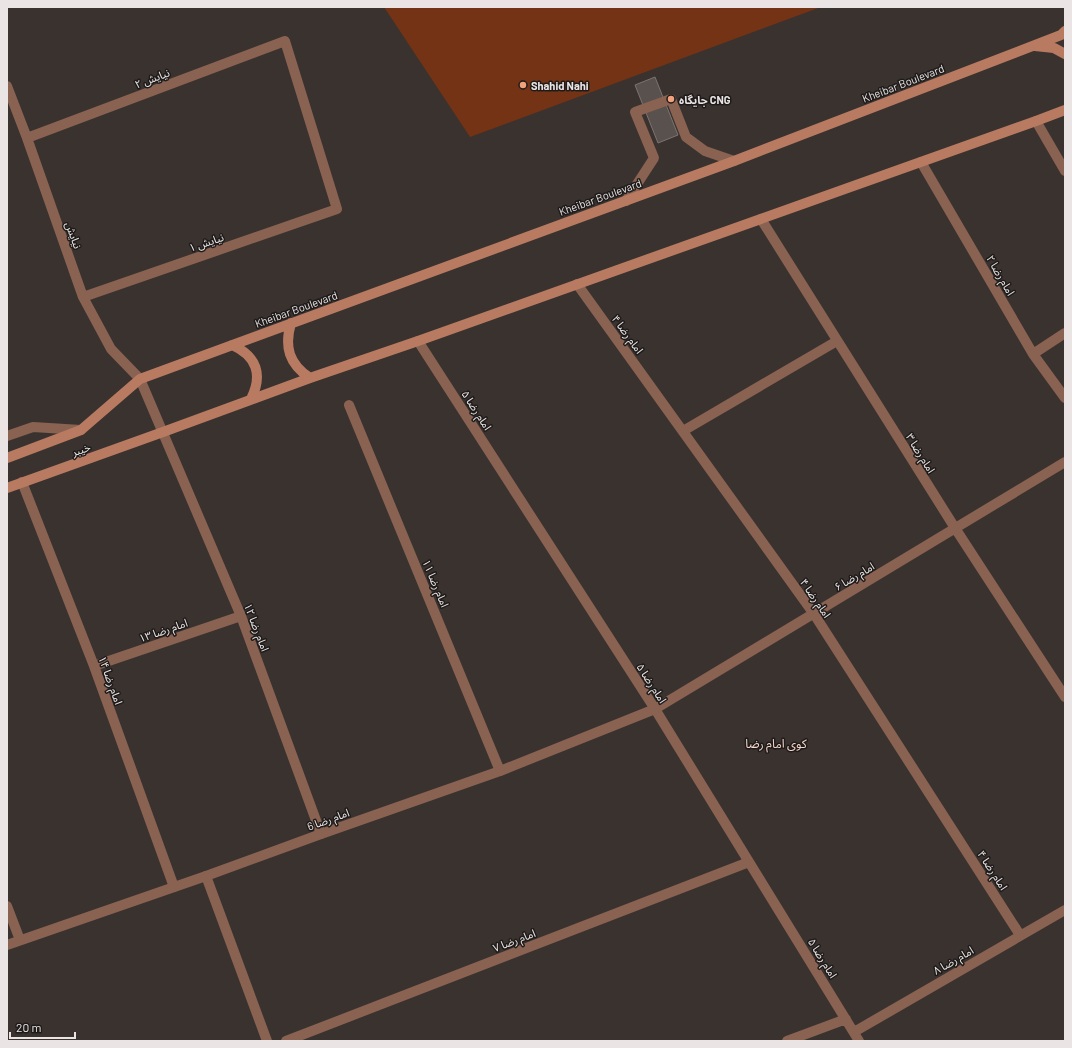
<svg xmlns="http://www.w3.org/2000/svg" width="1072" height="1048" viewBox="0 0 1072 1048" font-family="Barlow,'Noto Sans Arabic',sans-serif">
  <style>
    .green { fill: #743314 }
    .building { fill: #58514d; stroke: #7d7471 }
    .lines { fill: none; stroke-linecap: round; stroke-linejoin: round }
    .service { stroke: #896252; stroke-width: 10 }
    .minor { stroke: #896252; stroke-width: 10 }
    .tertiary { stroke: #896252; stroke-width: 10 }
    .secondary { stroke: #b87b61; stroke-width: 10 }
    .poi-dot { fill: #f2a17e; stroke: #1e1b1a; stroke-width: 1.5 }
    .labels { text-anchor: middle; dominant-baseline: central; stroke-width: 3; stroke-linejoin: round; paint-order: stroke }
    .street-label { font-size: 11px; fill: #eae5e4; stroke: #1e1b1a }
    .poi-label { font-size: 11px; font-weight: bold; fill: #eae5e4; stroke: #1e1b1a; text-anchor: start }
    .neighbourhood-label { font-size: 12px; fill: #f7d7ca; stroke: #1e1b1a }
  </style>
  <rect width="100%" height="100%" fill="#3a322f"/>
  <!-- green -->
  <path class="green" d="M384,7H821L470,137Z"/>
  <!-- building -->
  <path class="building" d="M655,77L678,135L658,143L635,85Z"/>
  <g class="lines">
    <!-- service -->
    <path class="service" d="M626,201L654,158L635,112L671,99L686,137L705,151L734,161"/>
    <!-- minor -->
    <path class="minor" d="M7,86L27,138L83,297L111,349L140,379L241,616L321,834
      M1036,121L1065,171
      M27,138L285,41L337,209L83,297
      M921,162L1033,354L1065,398
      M761,219L955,528L1065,697
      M577,284L814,614L1020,935
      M418,341L655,709L859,1041
      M1033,354L1065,333
      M349,405L500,771
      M683,431L837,341
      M22,482L94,666L174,887
      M94,666L241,616
      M655,709L1065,462
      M206,876L267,1041
      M7,906L20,940
      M854,1032L1065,910
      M286,1041L749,862
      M787,1041L846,1019"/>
    <!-- tertiary -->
    <path class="tertiary" d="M7,436L33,427L81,430
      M7,945L206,876L321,834L500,771L655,709"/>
    <!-- secondary -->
    <path class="secondary" d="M1035,46L1054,48L1065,54
      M291,323C284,347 289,364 310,378
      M232,345C257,356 263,375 251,399
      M7,458L81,430L140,379L734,161L1061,35L1065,31
      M7,488L163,432L310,378L418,341L1036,121L1065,110"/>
  </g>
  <!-- markers -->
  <g class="poi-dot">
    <circle cx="523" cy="85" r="4"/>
    <circle cx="671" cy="99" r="4"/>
  </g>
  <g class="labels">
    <!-- street labels -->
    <g class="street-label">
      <text transform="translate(152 78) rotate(-21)">نیایش ۲</text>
      <text transform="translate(903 83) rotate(-21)">Kheibar Boulevard</text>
      <text transform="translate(600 197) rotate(-20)">Kheibar Boulevard</text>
      <text transform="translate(74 235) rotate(70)">نیایش</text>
      <text transform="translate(206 242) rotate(-19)">نیایش ۱</text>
      <text transform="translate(1001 275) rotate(60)">امام رضا ۲</text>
      <text transform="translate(296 309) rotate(-20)">Kheibar Boulevard</text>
      <text transform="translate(628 334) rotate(54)">امام رضا ۴</text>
      <text transform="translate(477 410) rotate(57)">امام رضا ۵</text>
      <text transform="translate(81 449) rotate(-19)">خیبر</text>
      <text transform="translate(921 453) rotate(58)">امام رضا ۳</text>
      <text transform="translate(854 576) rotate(-31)">امام رضا ۶</text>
      <text transform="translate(436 583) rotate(67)">امام رضا ۱۱</text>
      <text transform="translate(816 598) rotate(55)">امام رضا ۴</text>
      <text transform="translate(257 627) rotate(69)">امام رضا ۱۲</text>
      <text transform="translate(163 630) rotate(-19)">امام رضا ۱۳</text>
      <text transform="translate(111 680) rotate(70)">امام رضا ۱۴</text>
      <text transform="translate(652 683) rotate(57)">امام رضا ۵</text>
      <text transform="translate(328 819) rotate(-20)">امام رضا 6</text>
      <text transform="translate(993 870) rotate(57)">امام رضا ۴</text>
      <text transform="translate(514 940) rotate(-21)">امام رضا ۷</text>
      <text transform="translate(823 958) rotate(58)">امام رضا ۵</text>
      <text transform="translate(953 960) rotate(-30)">امام رضا ۸</text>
    </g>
    <!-- poi labels -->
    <g class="poi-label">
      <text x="531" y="85">Shahid Nahi</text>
      <text x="679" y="99">جایگاه CNG</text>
    </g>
    <!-- neighbourhood labels -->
    <g class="neighbourhood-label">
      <text x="776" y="743">کوی امام رضا</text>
    </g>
  </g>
  <!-- border -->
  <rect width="1072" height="1048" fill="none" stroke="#eae5e4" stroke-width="16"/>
  <!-- scale -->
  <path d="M10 1032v6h65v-6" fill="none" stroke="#eae5e4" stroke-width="2"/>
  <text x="16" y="1032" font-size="12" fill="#eae5e4" stroke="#1e1b1a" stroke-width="3" paint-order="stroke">20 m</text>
</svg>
